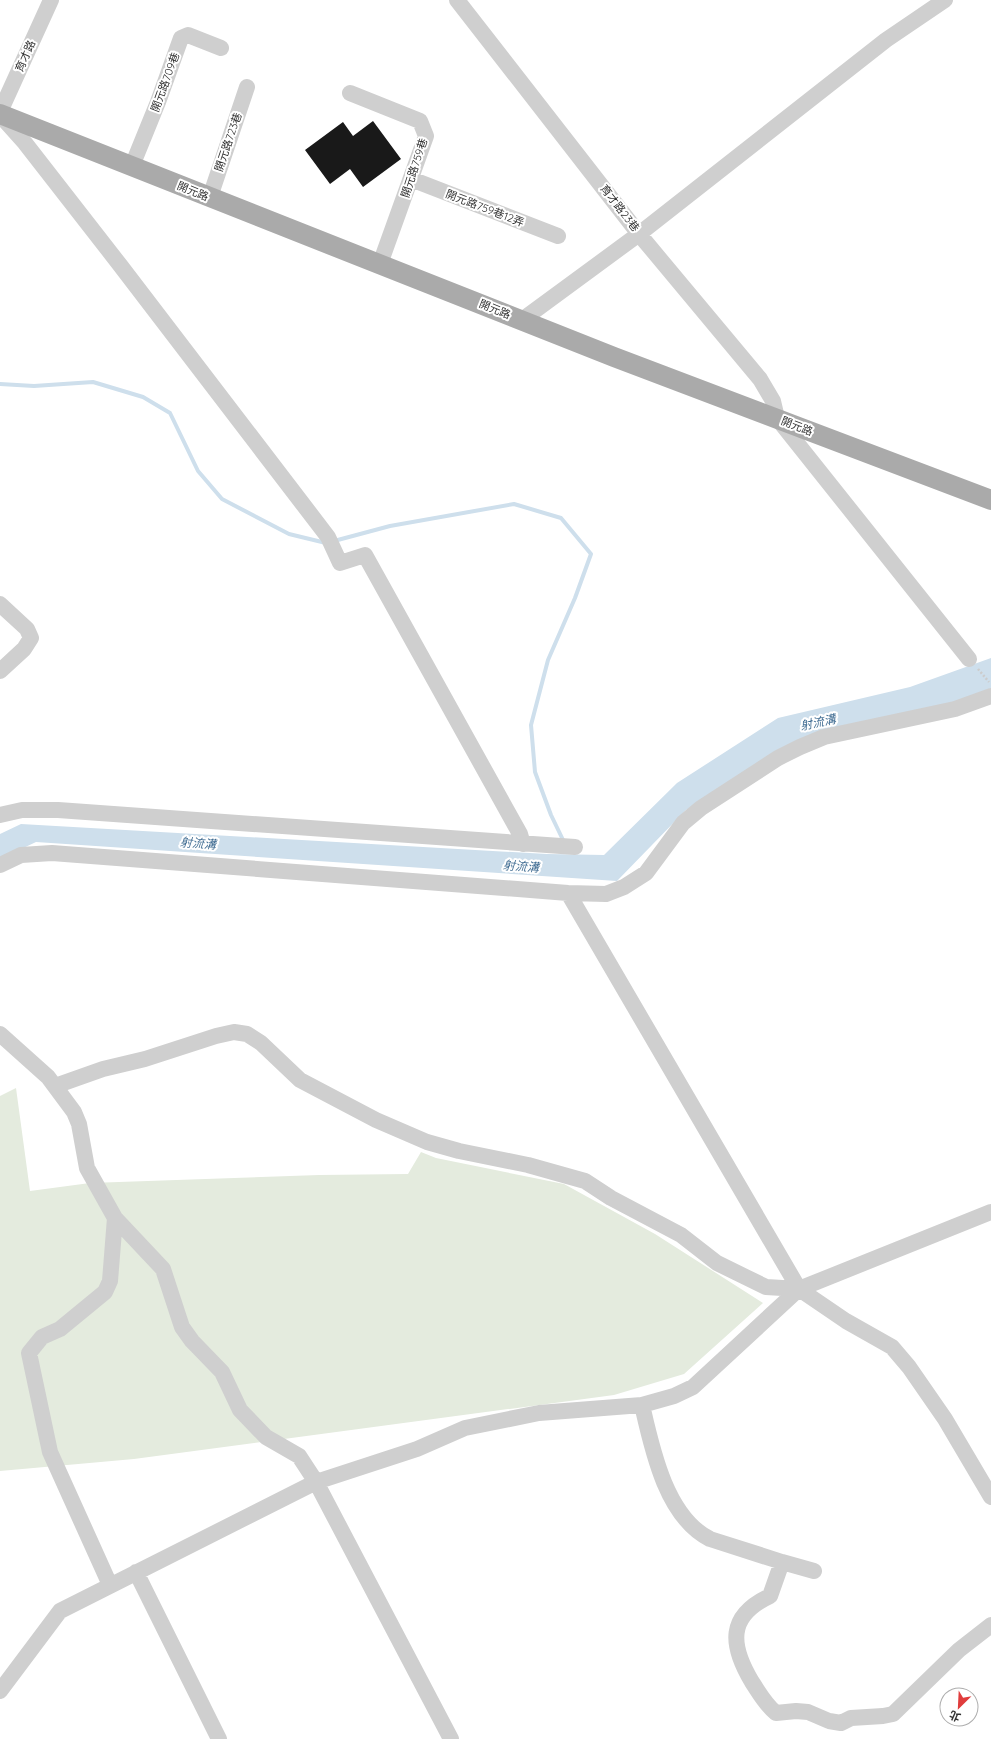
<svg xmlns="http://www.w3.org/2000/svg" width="991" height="1739" viewBox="0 0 991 1739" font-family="Quicksand,'Noto Sans TC',sans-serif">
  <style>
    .green { fill: #e4ebde }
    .water { fill: #cedfec }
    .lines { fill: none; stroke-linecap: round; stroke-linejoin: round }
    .stream { stroke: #cedfec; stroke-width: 4 }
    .building { fill: #191919 }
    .path { stroke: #ccc; stroke-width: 2.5; stroke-dasharray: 2 2; stroke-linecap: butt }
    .minor { stroke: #cfcfcf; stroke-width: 16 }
    .major { stroke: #aaa; stroke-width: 20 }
    .labels { text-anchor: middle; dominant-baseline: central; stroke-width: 4; stroke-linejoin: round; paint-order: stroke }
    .street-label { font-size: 11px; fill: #323232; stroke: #fff }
    .water-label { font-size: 12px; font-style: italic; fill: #416d93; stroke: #fff }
  </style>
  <rect width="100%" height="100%" fill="#fff"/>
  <!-- green -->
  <path class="green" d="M16,1088L30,1191L90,1183L319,1175L408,1174L421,1152L436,1158L564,1184L655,1234L763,1303L684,1374L614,1395L134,1459L0,1471V1096Z"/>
  <!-- water -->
  <path class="water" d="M991,658V690L928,710L814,735L686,810L617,881L36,842L0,859V834L21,824L547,854L604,855L677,783L778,718L910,687Z"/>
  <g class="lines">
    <!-- stream -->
    <path class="stream" d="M0,384L34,386L93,382L143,397L170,413L198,471L222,499L289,534L326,543
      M334,541L390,526L514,504L561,518L591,554L575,598L548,660L531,725L535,772L551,815L564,842"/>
  </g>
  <!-- building -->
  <path class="building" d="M373,121L401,159L363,187L350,169L330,184L305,150L343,122L353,136Z"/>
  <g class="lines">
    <!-- path -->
    <path class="path" d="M978,669L989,682"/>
    <!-- minor -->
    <path class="minor" d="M457,0L639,234L760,379L773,401L777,418L969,659
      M350,93L420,121L426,136L380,264
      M0,112L51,0
      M0,115L25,143L120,265L328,537L340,563L365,555L520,834L523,844
      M132,166L158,102L181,38L188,35L221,48
      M411,179L558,236
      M210,197L247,87
      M522,320L639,234L886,40L945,0
      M0,604L27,629L31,638L24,649L0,671
      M0,815L22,810H58L575,847
      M0,865L21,855L52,853L568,893L606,894L624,887L646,873L683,823L701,808L778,758L800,747L824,737L955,709L991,696
      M568,893L799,1289L846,1321L892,1347L909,1367L945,1419L991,1497
      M0,1034L48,1077L74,1112L79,1124L87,1168L115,1218L163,1269L182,1327L192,1341L222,1372L240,1410L266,1437L299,1456L316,1482L451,1739
      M55,1086L103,1069L145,1059L216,1036L234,1032L247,1034L261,1043L300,1080L376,1120L427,1142L459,1151L528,1165L585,1181L611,1198L681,1235L717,1263L766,1287L799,1289
      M642,1405C652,1449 666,1517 710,1539L782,1562L770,1596C727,1616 730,1645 752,1682C760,1694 765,1704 776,1713L796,1711L808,1712L829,1721L841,1723L851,1718L883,1716L893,1714L959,1650L991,1625
      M782,1562L814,1571
      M136,1572L219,1739
      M110,1585L50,1452L29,1353L42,1337L60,1329L105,1292L110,1281L115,1218
      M0,1691L60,1611L316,1482L417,1449L465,1428L539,1413L642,1405L674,1396L693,1387L799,1289L991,1212"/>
    <!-- major -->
    <path class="major" d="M0,114L614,357L991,500"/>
  </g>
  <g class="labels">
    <!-- street labels -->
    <g class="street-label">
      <text transform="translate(25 56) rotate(-66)">育才路</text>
      <text transform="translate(165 82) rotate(-70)">開元路709巷</text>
      <text transform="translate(228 142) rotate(-71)">開元路723巷</text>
      <text transform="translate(414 168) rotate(-72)">開元路759巷</text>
      <text transform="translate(193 191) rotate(22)">開元路</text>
      <text transform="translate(485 208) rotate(21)">開元路759巷12弄</text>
      <text transform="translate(620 208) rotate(52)">育才路23巷</text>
      <text transform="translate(495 309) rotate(22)">開元路</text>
      <text transform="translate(797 426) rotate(21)">開元路</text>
    </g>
    <!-- water labels -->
    <g class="water-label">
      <text transform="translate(818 722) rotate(-12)">射流溝</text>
      <text transform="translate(198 843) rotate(4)">射流溝</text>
      <text transform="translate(521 866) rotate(4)">射流溝</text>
    </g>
  </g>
  <!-- north arrow -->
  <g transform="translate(959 1707) rotate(204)"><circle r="19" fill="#ffffff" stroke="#adadad"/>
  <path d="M0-3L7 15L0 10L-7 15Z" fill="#e03d3d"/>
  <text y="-6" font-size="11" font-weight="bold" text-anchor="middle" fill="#323232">北</text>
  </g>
</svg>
